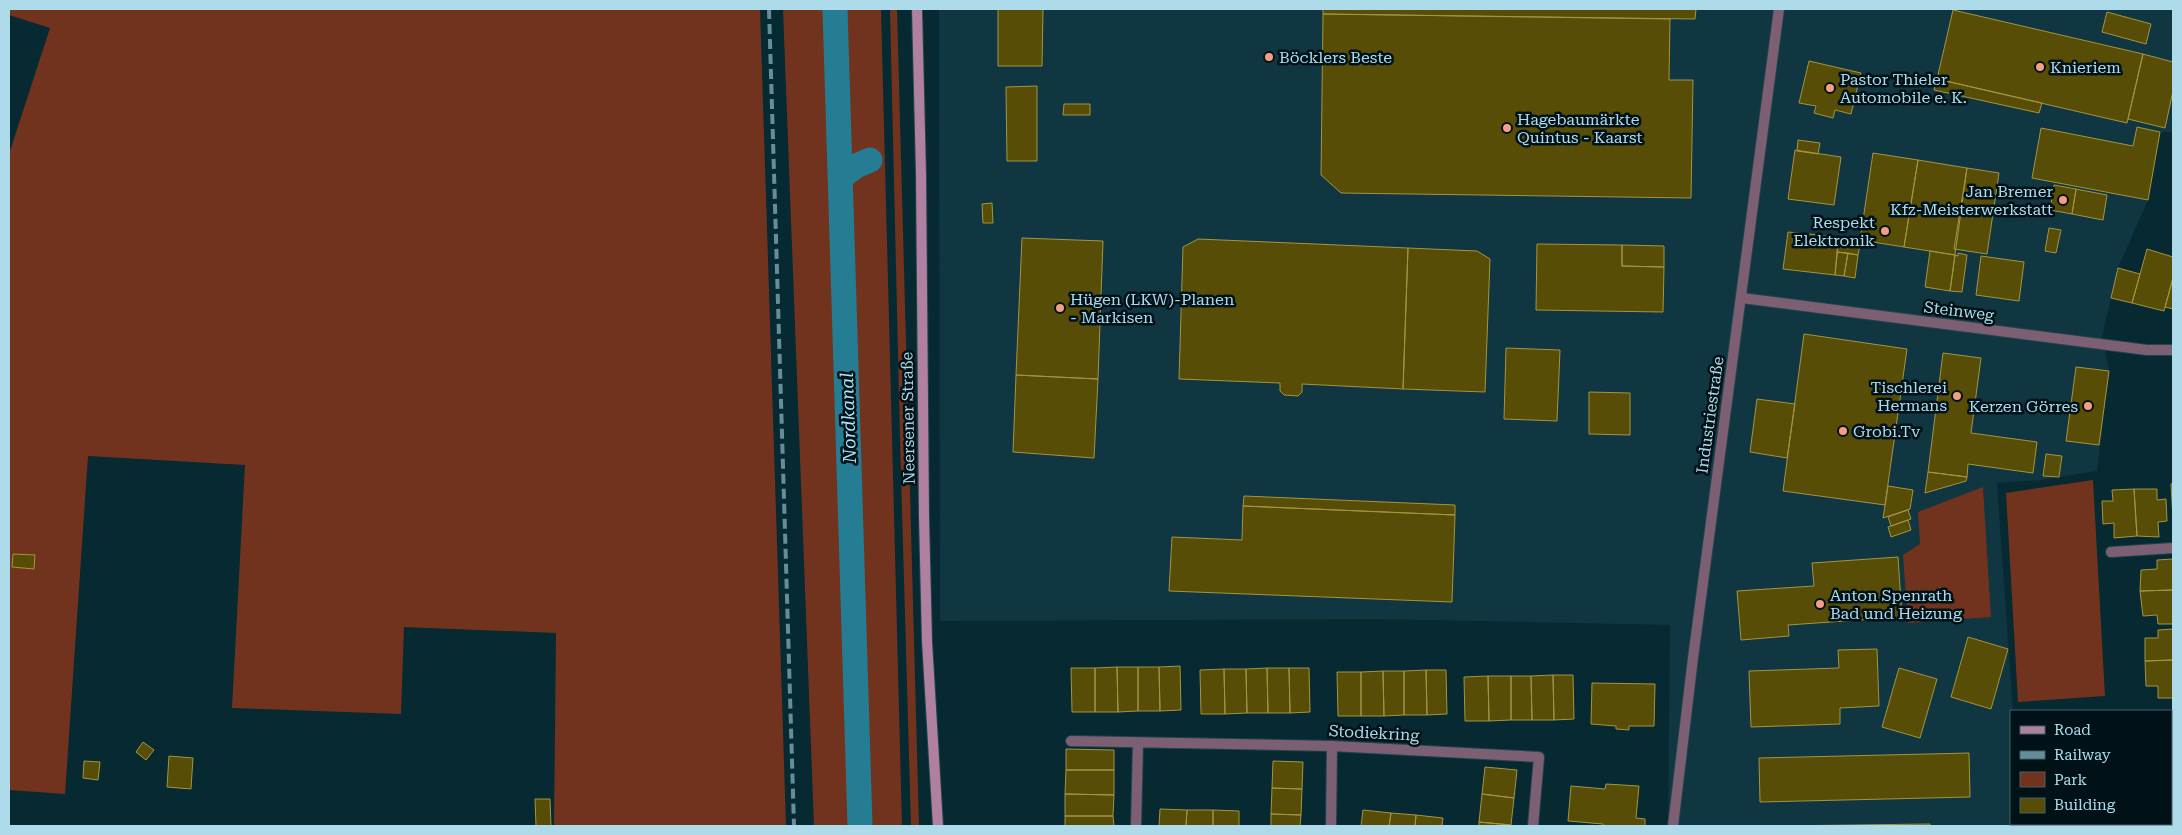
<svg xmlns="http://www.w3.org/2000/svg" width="2182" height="835" viewBox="0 0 2182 835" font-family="'Roboto Serif',serif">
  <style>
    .built { fill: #103641 }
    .green { fill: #71331e }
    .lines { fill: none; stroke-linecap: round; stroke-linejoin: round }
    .canal { stroke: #257d94; stroke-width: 25 }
    .building { fill: #584d06; stroke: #a39542 }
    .minor-casing { stroke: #21454f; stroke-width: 12 }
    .secondary-casing { stroke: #21454f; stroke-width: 12 }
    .minor { stroke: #7d5f73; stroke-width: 10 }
    .secondary { stroke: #af809f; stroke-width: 10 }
    .rail { stroke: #658e9b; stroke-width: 4; stroke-dasharray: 10 5; stroke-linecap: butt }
    .poi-dot { fill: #f39f83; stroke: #001117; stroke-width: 2 }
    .labels { text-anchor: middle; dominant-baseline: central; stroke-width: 5; stroke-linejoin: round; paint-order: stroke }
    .poi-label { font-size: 16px; fill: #addbea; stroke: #001117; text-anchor: start }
    .street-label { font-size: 16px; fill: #addbea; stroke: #001117 }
    .water-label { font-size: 18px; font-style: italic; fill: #a7e7fb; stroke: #001117 }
  </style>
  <rect width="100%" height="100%" fill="#062932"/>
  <!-- built -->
  <path class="built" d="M939,9H2173V132H2160L2148,200L2118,268L2102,337L2109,371L2097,471L2042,480L1997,483L2013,711H2011V824H2018V826H1668L1670,625L1375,619L940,621Z"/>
  <!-- green -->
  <path class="green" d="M9,9H760L786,826H554L556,633L404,627L401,714L232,708L245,465L88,456L65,794L9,790V154L50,28L9,15Z
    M783,9H881L902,826H814Z
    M890,9H897L919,826H911L900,439Z
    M2093,480L2105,696L2018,702L2006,493Z
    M1983,487L1991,617L1908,623L1903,555L1920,544L1918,512Z"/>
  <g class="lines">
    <!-- canal -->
    <path class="canal" d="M835,9L860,826
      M840,178L856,166L870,160"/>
  </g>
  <!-- building -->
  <path class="building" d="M998,9H1043L1042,66H998Z
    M1323,9H1696L1695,19L1323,14Z
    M1953,10L2143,54L2127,123L1937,79Z
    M2107,12L2151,24L2146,44L2102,32Z
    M1323,14L1670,19L1669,80H1693L1691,198L1341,193L1321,175Z
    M2143,54L2173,62V91L2165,128L2128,119Z
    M1809,61L1861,73L1851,114L1835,110L1833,118L1814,113L1816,106L1799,103Z
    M1937,79L2042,103L2039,113L1934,90Z
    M1037,86V161H1007L1006,87Z
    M1064,104H1090V115H1063Z
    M2137,127L2160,132L2148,200L2032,178L2041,128L2133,146Z
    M1798,140L1820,143L1818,154L1797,151Z
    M1795,150L1841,157L1834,205L1788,199Z
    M1873,153L1918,160L1904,247L1860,240Z
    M1918,160L1967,168L1955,255L1904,247Z
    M1967,168L1999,173L1987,254L1954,249Z
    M2054,185L2076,189L2072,214L2050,210Z
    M2076,189L2107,195L2103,220L2072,214Z
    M992,203L993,223H983L982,204Z
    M2049,228L2061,230L2056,253L2045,251Z
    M1788,232L1839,237L1835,275L1783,269Z
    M1022,238L1103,241L1098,379L1016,375Z
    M1198,239L1408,248L1403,389L1302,384V392L1298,396L1284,395L1280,391V383L1179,379L1183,247Z
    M1838,242L1860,245L1858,255L1837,252Z
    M1537,244L1622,245V266L1664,267L1663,312L1536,310Z
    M1622,245L1664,246V267L1622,266Z
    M1408,248L1477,251L1490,259L1485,392L1403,389Z
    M2147,249L2173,257V278L2164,311L2132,303Z
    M1930,251L1955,255L1950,291L1925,287Z
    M1837,252L1848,253L1844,276L1835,275Z
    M1848,253L1858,255L1855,278L1844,276Z
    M1958,253L1967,255L1962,292L1950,291L1955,255L1958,256Z
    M1981,256L2024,262L2019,301L1976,295Z
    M2118,268L2140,274L2132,303L2111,298Z
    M2173,278V309L2165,307Z
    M1804,334L1907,349L1885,505L1783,491Z
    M1506,348L1560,350L1557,421L1504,419Z
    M1943,353L1981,358L1971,433L2037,442L2033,473L1968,464L1967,477L1928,472Z
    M2076,367L2109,371L2099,445L2066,441Z
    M1016,375L1098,379L1094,458L1013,452Z
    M1589,392L1630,393V435L1589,434Z
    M1757,399L1795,404L1787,458L1750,452Z
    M2046,454L2062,456L2059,477L2043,476Z
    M1928,472L1967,477L1966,481L1925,493Z
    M2173,483V519L2171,484Z
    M1888,486L1913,490L1910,509L1883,518Z
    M2134,489H2157V500L2166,499L2167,521L2158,522L2159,537L2137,536Z
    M2134,489L2137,536L2114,538V523L2103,524L2102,501H2113L2112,490Z
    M1244,496L1455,505V515L1243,506Z
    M1243,506L1455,515L1452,602L1169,591L1172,537L1242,540Z
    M1908,510L1911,519L1891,526L1888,517Z
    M1908,520L1911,530L1891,537L1888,527Z
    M13,554L35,555L34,569L12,567Z
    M1898,557L1902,617L1788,625L1789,636L1741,640L1737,591L1814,586L1812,563Z
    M2173,559V590L2140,591L2141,570L2157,569V560Z
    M2173,590V624H2158L2157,615L2143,616L2140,591Z
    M2173,629V660L2145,661V638H2158V630Z
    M1968,637L2008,649L1991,709L1951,697Z
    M1877,649L1879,706L1840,708V724L1751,727L1749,671L1839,668L1838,650Z
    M2173,660V698H2158V686H2146L2145,661Z
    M1180,666L1181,710L1160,711L1159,667Z
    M1117,667L1118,712H1095V668Z
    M1117,667H1138V711L1118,712Z
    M1138,667H1159L1160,711H1138Z
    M1071,668H1095V712H1072Z
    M1267,668L1268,713H1247L1246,669Z
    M1267,668H1289L1290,713H1268Z
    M1289,668H1309L1310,712L1290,713Z
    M1899,668L1937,679L1920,738L1882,727Z
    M1224,669L1225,714H1201L1200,670Z
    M1224,669H1246L1247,713L1225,714Z
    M1426,670L1427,715H1404V671Z
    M1426,670H1446L1447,714L1427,715Z
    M1383,671L1384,716H1361V672Z
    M1383,671H1404V715L1384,716Z
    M1337,672H1361V716H1338Z
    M1553,675L1554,720H1532L1531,676Z
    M1553,675H1573L1574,719L1554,720Z
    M1488,676L1489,721H1465L1464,677Z
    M1488,676H1511V720L1489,721Z
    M1511,676H1531L1532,720H1511Z
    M1592,683L1655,684L1654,726H1629V730L1616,729V726L1591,724Z
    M2171,712H2173V728L2171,729Z
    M2173,728V745H2171V729Z
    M143,742L154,750L146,760L136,752Z
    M2171,745H2173V762H2171Z
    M1066,749L1114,750V770H1066Z
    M1969,753L1970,797L1760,802L1759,758Z
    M169,756L193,758L191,789L167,787Z
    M84,761L100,762L98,780L83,778Z
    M1273,761L1303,762L1302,789L1272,788Z
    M2171,762H2173V779H2171Z
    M1485,767L1517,770L1514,798L1482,794Z
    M1066,770H1114V795L1065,794Z
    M1606,784L1639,786L1636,818L1645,819V826H1603V824L1568,821L1571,786L1605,789Z
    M1272,788L1302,789L1301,815L1271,814Z
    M1065,794L1114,795L1113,816H1065Z
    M1482,794L1514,798L1511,825L1479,822Z
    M535,799H550L551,826H536Z
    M1160,809L1187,810L1186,826H1159Z
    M1187,810H1213V826H1186Z
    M1213,810L1239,811V826H1213Z
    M1363,810L1391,813L1389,826H1361Z
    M1391,813L1416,815L1415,826H1389Z
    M1271,814L1301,815L1300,826H1271Z
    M2171,814H2173V826H2122V824H2171Z
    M1416,815L1443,818L1442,826H1415Z
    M1065,816H1113L1114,826H1065Z
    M1479,822L1511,825V826H1479Z
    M1930,824V826H1775Z
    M2076,824H2122V826H2076Z"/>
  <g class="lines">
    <!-- minor casing -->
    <g class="minor-casing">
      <path id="minor" d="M1742,298L2147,350H2173
        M2111,552L2173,548
        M1071,741L1332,746L1539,757L1533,826
        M1136,826L1138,743
        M1331,826L1332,746
        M1673,826L1693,658L1779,9"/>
    </g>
    <!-- secondary casing -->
    <g class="secondary-casing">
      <path id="secondary" d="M917,9L921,174L924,517L927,641L938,826"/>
    </g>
    <!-- minor -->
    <use href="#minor" class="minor"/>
    <!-- secondary -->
    <use href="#secondary" class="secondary"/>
    <!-- rail -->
    <path class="rail" d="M769,9L794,826"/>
  </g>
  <!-- markers -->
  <g class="poi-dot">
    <circle cx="1269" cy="57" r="5"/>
    <circle cx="2040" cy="67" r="5"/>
    <circle cx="1830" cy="88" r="5"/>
    <circle cx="1507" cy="128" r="5"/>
    <circle cx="2063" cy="200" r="5"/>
    <circle cx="1885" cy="231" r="5"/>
    <circle cx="1060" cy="308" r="5"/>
    <circle cx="1957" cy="396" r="5"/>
    <circle cx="2088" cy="406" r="5"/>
    <circle cx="1843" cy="431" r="5"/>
    <circle cx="1820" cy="604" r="5"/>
  </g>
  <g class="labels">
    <!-- poi labels -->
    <g class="poi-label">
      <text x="1279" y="57">Böcklers Beste</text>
      <text x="2050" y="67">Knieriem</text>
      <text x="1840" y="79">Pastor Thieler<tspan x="1840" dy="18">Automobile e. K.</tspan></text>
      <text x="1517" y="119">Hagebaumärkte<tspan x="1517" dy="18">Quintus - Kaarst</tspan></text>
      <text x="2053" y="191" text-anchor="end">Jan Bremer<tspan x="2053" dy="18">Kfz-Meisterwerkstatt</tspan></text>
      <text x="1875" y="222" text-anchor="end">Respekt<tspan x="1875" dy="18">Elektronik</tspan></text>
      <text x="1070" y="299">Hügen (LKW)-Planen<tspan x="1070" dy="18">- Markisen</tspan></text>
      <text x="1947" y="387" text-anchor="end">Tischlerei<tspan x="1947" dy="18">Hermans</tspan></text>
      <text x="2078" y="406" text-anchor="end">Kerzen Görres</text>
      <text x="1853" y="431">Grobi.Tv</text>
      <text x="1830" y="595">Anton Spenrath<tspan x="1830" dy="18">Bad und Heizung</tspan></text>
    </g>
    <!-- street labels -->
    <g class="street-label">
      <text transform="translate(1959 311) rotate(7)">Steinweg</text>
      <text transform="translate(1710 415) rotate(-82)">Industriestraße</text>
      <text transform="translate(908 418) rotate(-91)">Neersener Straße</text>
      <text transform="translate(1374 733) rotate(3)">Stodiekring</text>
    </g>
    <!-- water labels -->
    <g class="water-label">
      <text transform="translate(848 418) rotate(-92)">Nordkanal</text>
    </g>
  </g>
  <!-- border -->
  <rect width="2182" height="835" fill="none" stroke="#addbea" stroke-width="20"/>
  <!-- legend -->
  <rect x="2010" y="710" width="162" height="115" fill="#001117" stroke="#45626b"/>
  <rect x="2020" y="726" width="25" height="8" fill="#af809f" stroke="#45626b"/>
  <text x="2054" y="735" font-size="15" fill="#addbea">Road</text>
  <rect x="2020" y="751" width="25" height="8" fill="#658e9b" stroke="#45626b"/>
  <text x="2054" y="760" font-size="15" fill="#addbea">Railway</text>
  <rect x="2020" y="772" width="25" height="15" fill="#71331e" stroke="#45626b"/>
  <text x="2054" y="785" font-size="15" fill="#addbea">Park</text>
  <rect x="2020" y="798" width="25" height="15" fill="#584d06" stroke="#45626b"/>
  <text x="2054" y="810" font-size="15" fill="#addbea">Building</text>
</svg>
